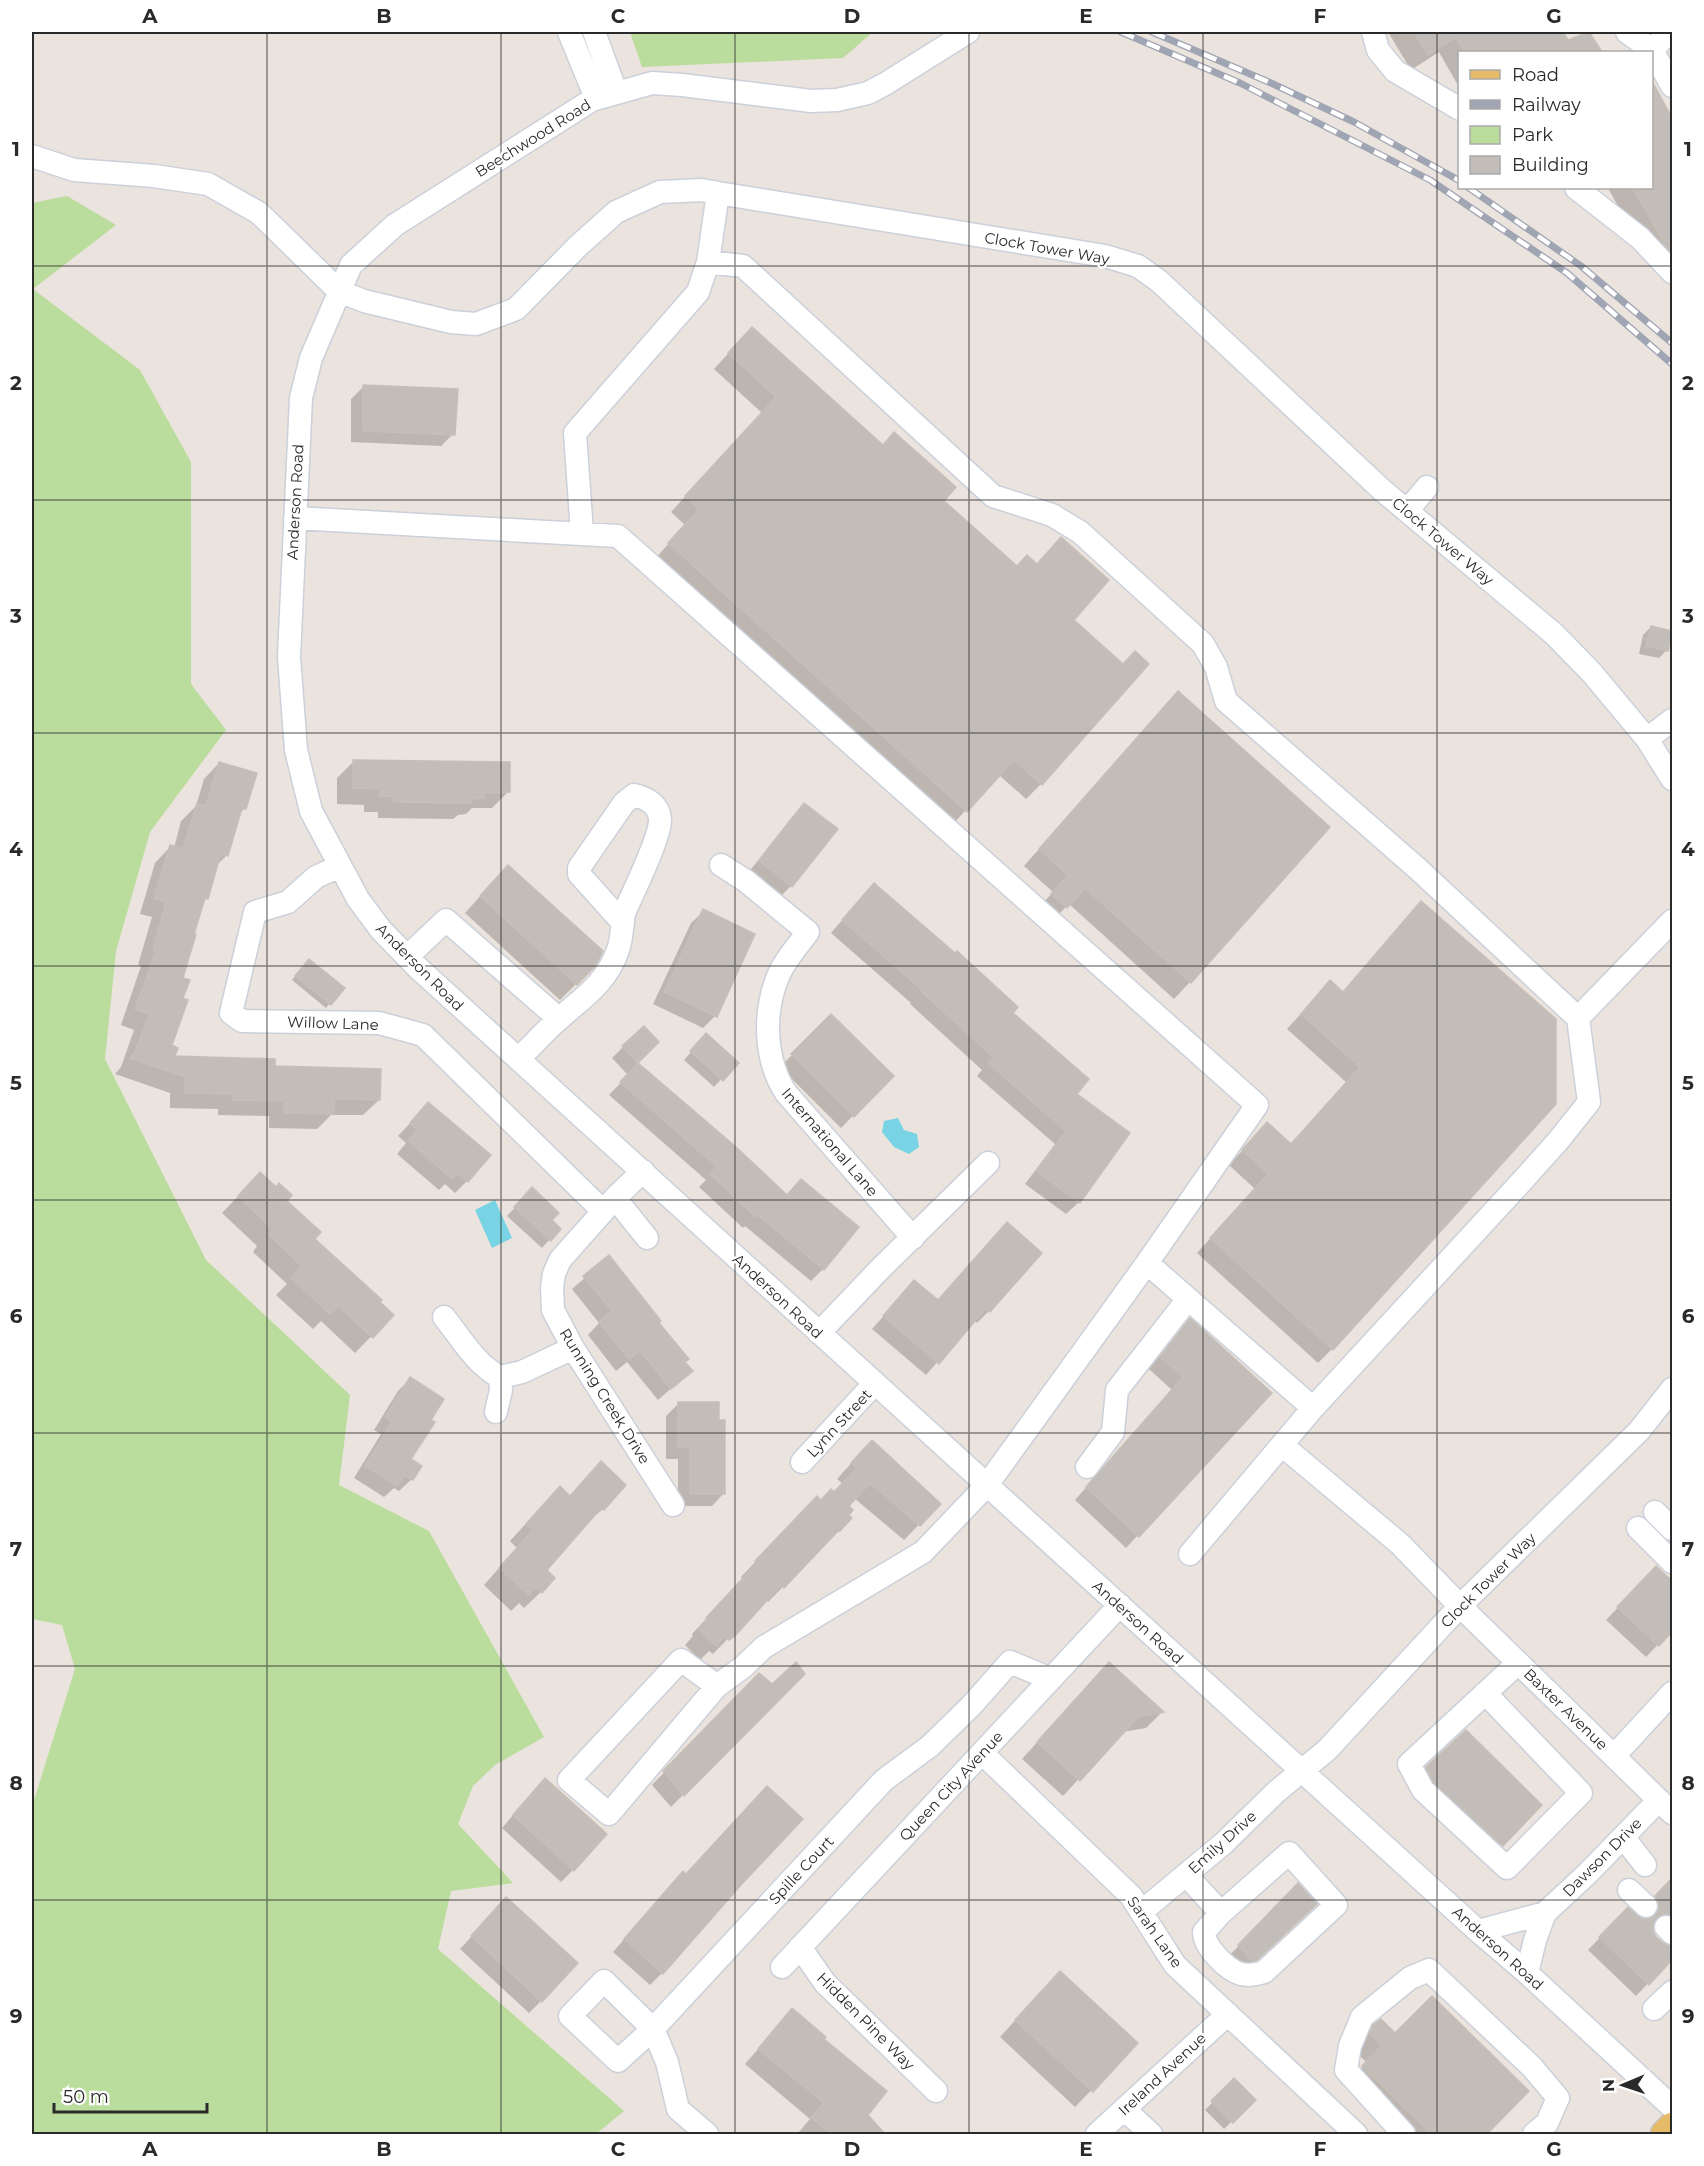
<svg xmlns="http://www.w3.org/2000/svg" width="1704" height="2166" viewBox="0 0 1704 2166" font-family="Montserrat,sans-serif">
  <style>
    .green { fill: #badd9d }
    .water { fill: #78d4e5 }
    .shadow { fill: #0003 }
    .building { fill: #c3bdb9; stroke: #c6bfb7; stroke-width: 1.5 }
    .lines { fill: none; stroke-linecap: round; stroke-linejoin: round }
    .minor-casing { stroke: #cbd0da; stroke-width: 25 }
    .major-casing { stroke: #c3c3c3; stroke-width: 31 }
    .minor { stroke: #fff; stroke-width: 22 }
    .major { stroke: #e6bb67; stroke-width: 28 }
    .rail-casing { stroke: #a0a5b3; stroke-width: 7 }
    .rail { stroke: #fff; stroke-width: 4.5; stroke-dasharray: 14; stroke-linecap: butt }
    .grid { fill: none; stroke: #2a2a2a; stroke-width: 1.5; stroke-opacity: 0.55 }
    .labels { text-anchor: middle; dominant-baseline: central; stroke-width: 5; stroke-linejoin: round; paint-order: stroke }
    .street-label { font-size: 15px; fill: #2a2a2a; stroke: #fff }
    .neatline { fill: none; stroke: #2a2a2a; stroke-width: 2 }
    .grid-label { font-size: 20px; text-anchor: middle; font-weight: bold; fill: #2a2a2a }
  </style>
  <rect width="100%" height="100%" fill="#ebe3dd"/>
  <!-- green -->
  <path class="green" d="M630,32H873L843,58L642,67Z
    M67,196L116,225L33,289L140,370L191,462V684L226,730L150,832L116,951L105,1059L206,1260L350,1395L339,1485L429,1531L544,1737L495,1765L473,1786L458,1824L513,1883L451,1891L438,1949L624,2111L596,2134H32V1801L34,1800L75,1669L62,1625L32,1619V203Z"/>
  <!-- water -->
  <path class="water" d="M898,1118L904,1130L917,1134L919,1147L909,1154L894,1147L882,1132L884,1121Z
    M495,1200L512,1238L492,1248L475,1210Z"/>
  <!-- shadow -->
  <path class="shadow" d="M1388,32H1562L1568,42L1588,34L1600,52H1460V89L1439,52L1411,70Z
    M1652,84L1672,121V282L1668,284L1649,262L1608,188H1652Z
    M737,344L942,501L1072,620L1041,784L1026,799L999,775L951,826L655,559L685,525L671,512L762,413L714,369Z
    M363,387L453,434L441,446L351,442V399Z
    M1651,627L1667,650L1659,658L1639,654L1643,635Z
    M1162,710L1190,982L1174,999L1069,904L1050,923L1036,911L1053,892L1024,866Z
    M354,761L509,791L492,808H472L466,814L458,815L453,819L378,818V812H364V805L337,804V778Z
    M219,763L245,808L239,814L227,855L216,866L206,898L202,903L181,979V999L170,1046L173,1057L273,1068L379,1100L363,1115H331L317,1129L269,1128V1116L218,1115V1109L170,1108V1093L115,1074L121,1067L134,1030L121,1025L141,966L138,965L152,917L140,914L155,863L170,847L174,848L181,821L196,806L204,779Z
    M804,805L791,886L779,898L748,873L792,817Z
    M492,883L576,984L560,1000L465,913Z
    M862,897L1010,1013L1074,1094L1128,1134L1079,1202L1066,1214L1025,1184L1055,1144L977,1076L982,1070L910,1004L911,1003L831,933Z
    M1421,903L1332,1349L1318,1363L1197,1253L1255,1189L1229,1165L1253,1139L1290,1145L1346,1082L1287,1029L1330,982L1342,993Z
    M704,911L715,1016L703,1028L653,1004L691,923Z
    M305,964L343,988L326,1008L292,980Z
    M831,1016L892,1076L841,1128L780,1067Z
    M657,1042L636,1063L735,1148L786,1196L801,1181L823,1269L811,1281L745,1226L743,1228L699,1187L706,1180L609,1095L628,1075L612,1058L623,1047Z
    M699,1043L736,1063L714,1087L684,1060Z
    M428,1104L467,1181L455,1193L445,1184L439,1190L397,1154L406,1143L398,1136Z
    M532,1189L550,1220L559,1229L542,1248L507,1216Z
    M244,1190L285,1201L312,1239L392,1315L355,1353L321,1321L313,1329L276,1295L287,1284L253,1252L257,1246L222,1213Z
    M1007,1224L989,1311L977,1323L974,1320L926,1375L872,1329L914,1282L937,1301Z
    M609,1257L691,1371L658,1400L627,1362L616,1371L588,1335L599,1323L572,1289Z
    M1190,1321L1270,1393L1126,1548L1075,1500L1172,1390L1149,1369L1178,1333Z
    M410,1379L409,1460L412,1479L399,1491L394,1488L384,1497L354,1478L381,1434L374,1430L398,1391Z
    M678,1404L718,1422L724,1493L712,1506H678V1459H666V1416Z
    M857,1457L939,1504L904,1540L854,1498L846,1506L839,1530L768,1602L766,1600L713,1654L709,1651L700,1660L685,1645L693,1636L692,1634L743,1579L741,1577L802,1513L834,1493L843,1484L837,1479Z
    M585,1480L624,1485L603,1509L585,1524L545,1571L541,1592L524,1608L519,1603L511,1611L484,1585L517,1548L510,1541L543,1505L560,1488L569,1497Z
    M1672,1577V1630L1646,1657L1606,1620L1644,1580Z
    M803,1674L671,1807L652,1785L759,1675L772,1686Z
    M1093,1681L1162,1712L1146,1728L1122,1732L1063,1796L1022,1759Z
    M1427,1768L1540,1805L1485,1861L1410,1785Z
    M533,1792L573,1870L561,1882L502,1828Z
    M686,1875L662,1973L650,1985L613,1952L671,1885Z
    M1672,1881V1918L1662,1928L1652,1926L1651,1930L1662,1944L1672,1947V1958L1636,1996L1588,1950L1628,1909L1642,1920H1648L1644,1910Z
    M1298,1885L1303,1916L1244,1971L1227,1958Z
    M494,1912L541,2001L529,2013L460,1949Z
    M1043,1990L1136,2044L1075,2107L1000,2037Z
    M792,2010L822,2040L866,2115L882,2134H800L798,2133L810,2119L745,2064Z
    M1374,2026L1395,2035L1527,2091L1485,2134H1399L1347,2083L1367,2063L1354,2050L1357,2044Z
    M1234,2080L1254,2100L1224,2129L1205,2110Z"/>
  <!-- building -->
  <path class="building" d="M1414,32H1563L1568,40L1589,32L1602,52H1465L1456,37L1428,55Z
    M1652,81L1672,118V253L1665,245L1633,188H1652Z
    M752,327L883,445L894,432L956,487L944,501L1017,566L1027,555L1037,564L1061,537L1109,580L1074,620L1123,664L1135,651L1149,664L1042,785L1014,760L967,812L668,543L699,509L685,496L776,397L728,353Z
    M363,385L458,389L455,435L363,431Z
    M1651,626L1672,631L1668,651L1646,646Z
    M1178,691L1330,827L1191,983L1085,888L1067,908L1051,894L1068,875L1039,849Z
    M353,760L510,762V792L484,793V798L471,799V803L394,802V796H380V789L353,788Z
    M219,762L257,773L246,809L242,808L228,856L221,853L208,899L205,898L194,934H196L183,978L190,980L183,998L188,1000L172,1045L178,1048L175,1056L275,1059V1066L381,1069L380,1100L334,1099V1114L284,1113V1101L233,1100V1094L185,1093V1077L130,1058L131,1055H134L149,1014L135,1009L156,951L153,950L166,902L154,898L170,845L183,849L197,803L206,806Z
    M804,803L838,829L792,887L759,861Z
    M508,865L603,951L596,965L577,985L480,896Z
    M874,883L955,953L957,951L1018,1007L1013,1013L1089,1079L1077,1094L1130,1133L1080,1203L1036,1171L1066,1131L988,1063L993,1057L921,991L922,990L842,920Z
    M1421,901L1556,1019V1104L1333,1350L1210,1238L1268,1174L1242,1150L1267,1122L1291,1144L1360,1067L1301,1014L1330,980L1343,992Z
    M703,909L755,934L717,1017L664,992Z
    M309,959L345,988L331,1005L295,976Z
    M831,1014L894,1076L854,1117L791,1054Z
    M644,1026L659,1042L638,1063L622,1046Z
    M706,1033L739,1063L723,1081L690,1051Z
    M638,1063L736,1147L787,1195L801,1179L859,1227L824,1270L758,1215L756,1217L710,1174L717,1167L620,1082Z
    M428,1102L491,1155L468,1182L457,1173L452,1179L408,1141L417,1130L410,1123Z
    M260,1172L276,1187L279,1183L292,1195L287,1201L321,1232L315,1239L382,1300L380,1302L394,1315L373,1338L338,1306L330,1314L291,1278L302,1266L269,1235L272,1229L238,1196Z
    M532,1187L559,1213L552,1220L561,1229L551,1241L514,1207Z
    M1007,1222L1042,1253L990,1312L986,1308L939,1364L883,1316L914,1280L938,1300Z
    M609,1255L661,1321L659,1323L689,1359L685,1362L693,1371L671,1389L640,1351L629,1359L599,1322L612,1311L583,1276Z
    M1190,1318L1272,1393L1139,1537L1086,1487L1183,1377L1160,1357Z
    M410,1377L444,1399L431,1420L435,1422L411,1459L422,1466L413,1480L404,1475L397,1486L365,1466L392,1422L385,1417Z
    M678,1402H719V1420H725V1494H690V1448L678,1447Z
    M872,1440L941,1504L920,1526L870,1483L849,1506L853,1510L849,1515L852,1518L840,1531L839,1530L784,1588L781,1585L735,1636L729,1640L725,1636L716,1646L699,1629L707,1620L706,1618L757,1563L755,1561L817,1496L821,1500L831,1489L834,1492L857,1468L851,1463Z
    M601,1461L626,1485L604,1510L601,1508L547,1570L555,1578L542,1593L536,1587L529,1595L499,1568L533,1530L526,1524L560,1486L570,1496Z
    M1656,1566L1672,1581V1632L1659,1646L1617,1607Z
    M796,1662L805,1674L684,1796L663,1771L759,1673L772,1684Z
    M1109,1662L1164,1712L1138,1717L1080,1781L1037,1742Z
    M1466,1730L1542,1805L1503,1846L1433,1780L1426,1767Z
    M545,1778L607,1834L574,1871L513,1815Z
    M767,1786L803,1819L740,1886L663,1974L624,1939L683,1871L686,1874Z
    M1672,1878V1916L1662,1914L1656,1918L1653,1924V1931L1656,1937L1663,1943L1672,1946V1960L1649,1985L1599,1937L1628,1907L1642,1919H1649L1655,1916L1659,1909V1902L1655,1896Z
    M1298,1883L1317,1904L1257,1960L1252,1961L1238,1945Z
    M506,1897L578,1963L542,2002L471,1936Z
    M1060,1971L1138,2043L1093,2092L1015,2020Z
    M1432,1996L1529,2091L1487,2134H1431L1362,2066L1382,2046L1370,2033L1373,2025L1381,2019L1395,2033Z
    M792,2008L826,2037L824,2039L887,2091L868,2115L885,2134H832L811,2118L824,2103L758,2049Z
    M1234,2078L1256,2100L1233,2123L1211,2101Z"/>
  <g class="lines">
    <!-- minor casing -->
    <g class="minor-casing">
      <path id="minor" d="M569,32L596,98
        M594,32L616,92
        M968,32L885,84L868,93L837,100L811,101L682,85L652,83L592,100L395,225L351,265L311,358L301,398L289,657L296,750L311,811L358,899L381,930L417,967L1478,1931L1527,1973L1672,2107
        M1373,32L1378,50L1395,71L1460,109
        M1627,32L1652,50L1672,86
        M1652,50L1669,32
        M32,156L74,170L154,176L208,184L259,213L339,291L364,301L451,322L476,324L516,309L578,246L616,212L660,192L702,190L718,193L1105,256L1138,266L1159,281L1382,490L1554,634L1592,673L1647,739L1672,779
        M1576,188L1640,238L1672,272
        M708,262L743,266L993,496L1052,515L1080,532L1203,644L1216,667L1226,701L1418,869L1578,1018L1589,1102L1558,1141L1523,1180L1313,1408L1190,1554
        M1407,511L1427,487
        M295,518L618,536L1257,1105L1147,1263L987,1485L923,1552L764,1647L743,1667L717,1686L681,1660L569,1780L609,1814L717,1686
        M582,533L575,433L698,292L708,262L718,193
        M1647,739L1672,720
        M721,865L746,881L808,932C797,947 783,962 777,979C763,1015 765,1061 786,1093L913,1238
        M340,866L316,877L288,902L255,912L231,1013L242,1021L379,1023L423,1035L603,1211
        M407,957L446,920L559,1019
        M1578,1018L1672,921
        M518,1059C532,1046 544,1032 558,1020C582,998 606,984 618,950C622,939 622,925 624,913C632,895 661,836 660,819C659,805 647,798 634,795L624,803L579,868V874L623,923
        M643,1171L615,1198L560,1260L554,1274L552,1288L553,1310L573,1348L673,1505
        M615,1198L647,1238
        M1147,1263L1313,1408
        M444,1317C461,1338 476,1365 500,1377L522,1372L573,1348
        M819,1333L882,1267L988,1163
        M496,1412L501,1390L500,1377
        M1283,1446L1400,1544L1460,1606L1672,1813
        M802,1462L875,1383
        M1087,1467L1113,1432L1117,1390L1188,1299
        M1655,1512L1672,1529
        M1638,1528L1672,1562
        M1485,1693L1581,1793L1507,1868L1423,1790L1409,1764L1518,1663
        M982,1753L1131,1896L1175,1965L1356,2134
        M1614,1756L1672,1693
        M1623,1837L1645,1865
        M1186,1875L1221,1913L1289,1853L1336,1905L1264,1972C1256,1974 1249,1976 1241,1974C1227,1970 1204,1947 1204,1932L1221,1913
        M1629,1890L1646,1906
        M1141,1912L1224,1843L1276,1792L1327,1750L1460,1606L1639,1431L1672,1389
        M1666,1927L1672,1933
        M1478,1931L1545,1913L1587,1874L1659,1800
        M800,1947L825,1983L936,2091
        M782,1967L1120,1605
        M1527,1973L1535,1940L1545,1913
        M1654,2009L1672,1992
        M1124,2109L1151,2134
        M707,2134L678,2109L667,2062L653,2029L604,1981L570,2016L618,2061L653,2029L884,1780L930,1746L971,1706L1010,1662L1051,1679
        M1097,2134L1228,2014
        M1404,2134L1346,2070L1350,2046L1362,2017L1410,1978L1429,1970L1532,2067L1558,2098L1547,2123L1534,2134"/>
    </g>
    <!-- major casing -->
    <g class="major-casing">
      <path id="major" d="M1665,2134L1672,2127"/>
    </g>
    <!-- minor -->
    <use href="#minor" class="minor"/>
    <!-- major -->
    <use href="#major" class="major"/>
    <!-- rail casing -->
    <g class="rail-casing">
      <path id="rail" d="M1121,32L1240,83L1430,180L1567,273L1672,364
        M1152,32L1271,83L1354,122L1460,181
        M1469,188L1581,266L1672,343"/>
    </g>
    <!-- rail -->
    <use href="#rail" class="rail"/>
  </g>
  <!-- grid -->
  <path class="grid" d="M267,32V2134M501,32V2134M735,32V2134M969,32V2134M1203,32V2134M1437,32V2134M32,266H1672M32,500H1672M32,733H1672M32,966H1672M32,1200H1672M32,1433H1672M32,1666H1672M32,1900H1672"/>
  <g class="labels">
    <!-- street labels -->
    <g class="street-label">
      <text transform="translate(533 138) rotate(-32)">Beechwood Road</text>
      <text transform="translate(1047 248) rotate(10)">Clock Tower Way</text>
      <text transform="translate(295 502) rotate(-87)">Anderson Road</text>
      <text transform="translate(1443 541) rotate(40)">Clock Tower Way</text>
      <text transform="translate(420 967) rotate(45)">Anderson Road</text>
      <text transform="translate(333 1023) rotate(2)">Willow Lane</text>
      <text transform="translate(830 1142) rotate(49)">International Lane</text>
      <text transform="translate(778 1296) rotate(43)">Anderson Road</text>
      <text transform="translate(605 1396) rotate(58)">Running Creek Drive</text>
      <text transform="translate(839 1423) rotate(-47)">Lynn Street</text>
      <text transform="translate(1488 1580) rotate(-45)">Clock Tower Way</text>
      <text transform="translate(1138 1622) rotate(42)">Anderson Road</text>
      <text transform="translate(1566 1709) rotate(44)">Baxter Avenue</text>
      <text transform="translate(951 1786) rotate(-47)">Queen City Avenue</text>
      <text transform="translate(1222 1842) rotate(-42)">Emily Drive</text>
      <text transform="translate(1602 1857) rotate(-45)">Dawson Drive</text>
      <text transform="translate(801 1870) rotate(-47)">Spille Court</text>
      <text transform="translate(1155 1932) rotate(55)">Sarah Lane</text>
      <text transform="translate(1498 1948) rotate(42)">Anderson Road</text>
      <text transform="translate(866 2021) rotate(45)">Hidden Pine Way</text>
      <text transform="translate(1162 2074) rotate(-43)">Ireland Avenue</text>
    </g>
  </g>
  <!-- border -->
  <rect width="1704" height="2166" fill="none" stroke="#ffffff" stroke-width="66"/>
  <!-- legend -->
  <rect x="1458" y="51" width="195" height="138" fill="#ffffff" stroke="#aaaaaa" stroke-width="1.5"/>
  <rect x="1470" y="70" width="30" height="9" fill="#e6bb67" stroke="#aaaaaa" stroke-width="1.5"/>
  <text x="1512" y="81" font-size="18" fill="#2a2a2a">Road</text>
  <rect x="1470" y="100" width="30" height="9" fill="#a0a5b3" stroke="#aaaaaa" stroke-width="1.5"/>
  <text x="1512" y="111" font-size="18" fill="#2a2a2a">Railway</text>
  <rect x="1470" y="126" width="30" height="18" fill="#badd9d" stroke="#aaaaaa" stroke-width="1.5"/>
  <text x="1512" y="141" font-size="18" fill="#2a2a2a">Park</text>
  <rect x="1470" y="156" width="30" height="18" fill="#c3bdb9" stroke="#aaaaaa" stroke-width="1.5"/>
  <text x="1512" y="171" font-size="18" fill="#2a2a2a">Building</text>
  <!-- north arrow -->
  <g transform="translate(1623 2085) rotate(268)" stroke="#ffffff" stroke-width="4.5" paint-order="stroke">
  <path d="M0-4.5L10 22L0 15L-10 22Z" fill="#2a2a2a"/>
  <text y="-9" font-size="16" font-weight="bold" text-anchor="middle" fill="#2a2a2a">N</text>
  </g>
  <!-- scale -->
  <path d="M54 2103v9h153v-9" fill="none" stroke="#2a2a2a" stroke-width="3"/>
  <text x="63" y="2103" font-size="18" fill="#2a2a2a" stroke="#ffffff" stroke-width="4.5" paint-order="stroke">50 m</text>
  <rect x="33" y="33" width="1638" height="2100" class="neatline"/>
  <g class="grid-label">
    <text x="150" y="23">A</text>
    <text x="384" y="23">B</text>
    <text x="618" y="23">C</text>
    <text x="852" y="23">D</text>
    <text x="1086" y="23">E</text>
    <text x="1320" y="23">F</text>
    <text x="1554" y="23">G</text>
    <text x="16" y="156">1</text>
    <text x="1688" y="156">1</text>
    <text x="16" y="390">2</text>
    <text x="1688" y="390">2</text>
    <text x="16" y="623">3</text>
    <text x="1688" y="623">3</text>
    <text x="16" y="856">4</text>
    <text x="1688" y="856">4</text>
    <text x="16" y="1090">5</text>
    <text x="1688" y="1090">5</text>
    <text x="16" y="1323">6</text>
    <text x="1688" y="1323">6</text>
    <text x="16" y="1556">7</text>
    <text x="1688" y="1556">7</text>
    <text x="16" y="1790">8</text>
    <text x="1688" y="1790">8</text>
    <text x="16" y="2023">9</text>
    <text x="1688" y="2023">9</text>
    <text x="150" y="2156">A</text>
    <text x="384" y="2156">B</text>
    <text x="618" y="2156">C</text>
    <text x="852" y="2156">D</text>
    <text x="1086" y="2156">E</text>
    <text x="1320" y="2156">F</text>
    <text x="1554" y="2156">G</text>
  </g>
</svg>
